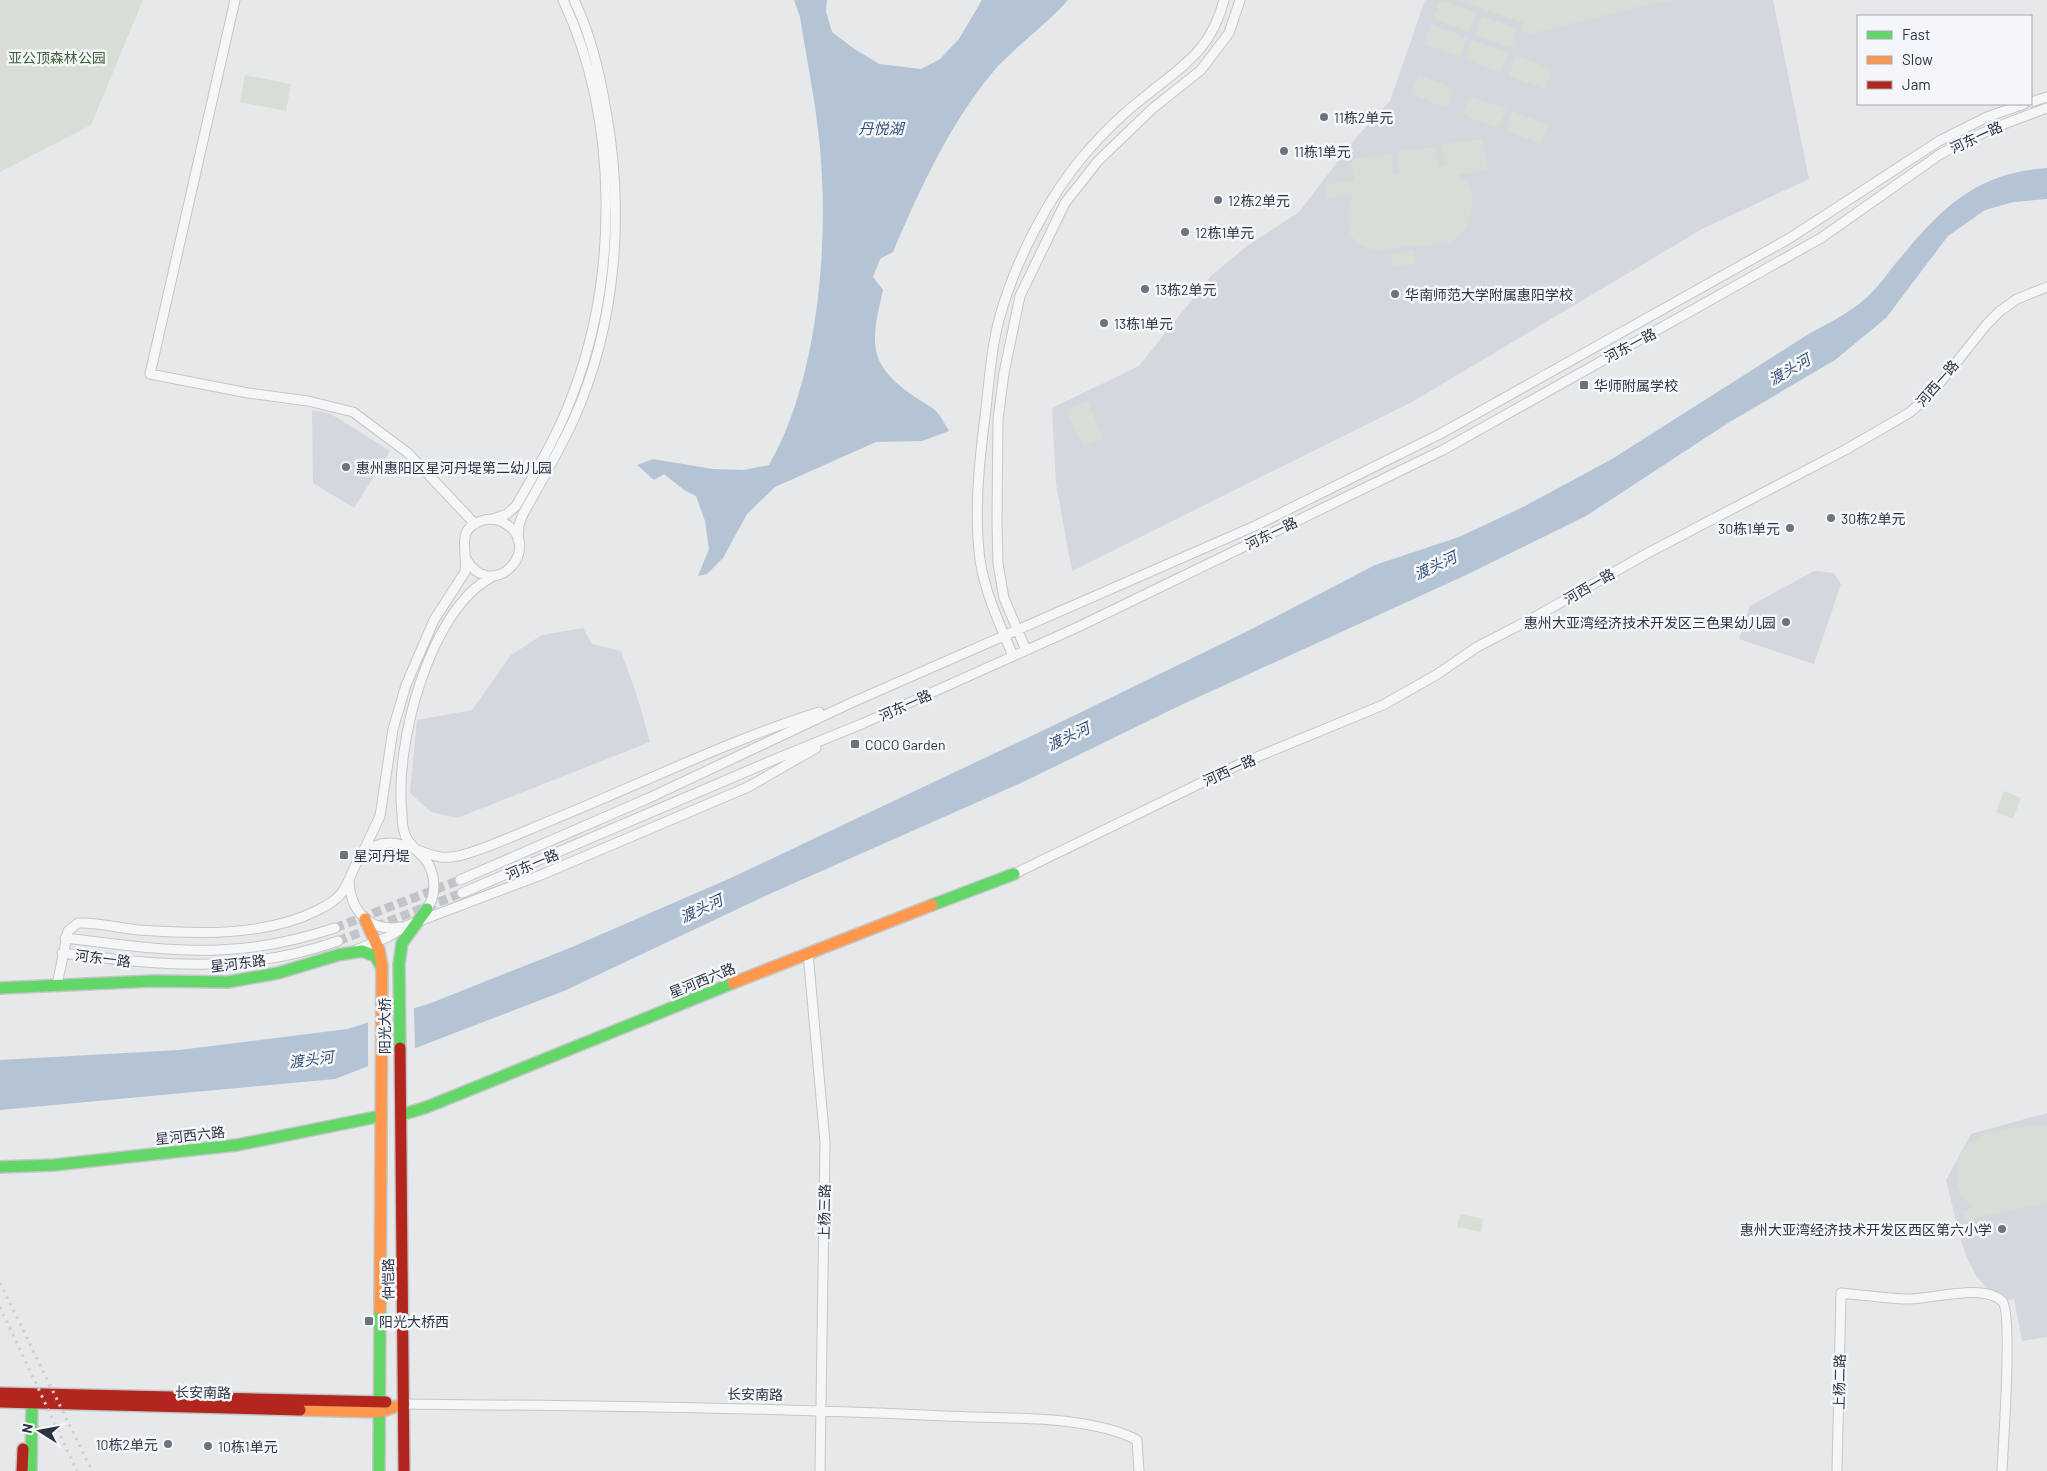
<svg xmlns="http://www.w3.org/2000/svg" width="2047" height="1471" viewBox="0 0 2047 1471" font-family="Barlow,'Noto Sans SC',sans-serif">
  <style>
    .built { fill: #d4d7dd }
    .green { fill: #d6ded6 }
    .water { fill: #b4c4d5 }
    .pier { fill: #e6e8ea }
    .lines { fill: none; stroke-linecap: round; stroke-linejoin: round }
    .street-tunnel { stroke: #c1c4c9; stroke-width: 9; stroke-dasharray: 9 4.5; stroke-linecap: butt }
    .street-casing { stroke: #c4c6c8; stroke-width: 11 }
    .fast-casing { stroke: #c4c6c8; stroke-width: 14 }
    .slow-casing { stroke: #c4c6c8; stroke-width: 14 }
    .jam-casing { stroke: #c4c6c8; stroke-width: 14 }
    .street { stroke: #f5f6f7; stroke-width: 9 }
    .fast { stroke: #63d668; stroke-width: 11 }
    .slow { stroke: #ff974d; stroke-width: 11 }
    .jam { stroke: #b3261e; stroke-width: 11 }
    .rail { stroke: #cecfd2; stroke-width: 3; stroke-dasharray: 2.5 5; stroke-linecap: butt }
    .poi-dot { fill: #6c737f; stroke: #f4f6f9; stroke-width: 2 }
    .labels { text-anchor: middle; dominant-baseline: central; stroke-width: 5; stroke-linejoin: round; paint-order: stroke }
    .park-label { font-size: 14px; fill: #3f6138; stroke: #f4f6f9 }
    .poi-label { font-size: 14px; fill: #2b3445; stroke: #f4f6f9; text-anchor: start }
    .street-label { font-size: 14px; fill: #2b3445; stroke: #f4f6f9 }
    .water-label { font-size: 15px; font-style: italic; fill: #34527a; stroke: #f4f6f9 }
  </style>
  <rect width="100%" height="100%" fill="#e6e8ea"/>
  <!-- built -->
  <path class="built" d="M1425,0H1773L1809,179L1702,229L1412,402L1072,571L1056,484L1052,408L1139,366L1211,276L1247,246L1299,212L1355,139L1390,101Z
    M312,410L331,414L390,451L354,508L313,483Z
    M1814,571L1834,573L1841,584L1814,664L1739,639L1750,606Z
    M583,628L592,644L621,651L637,696L650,742L457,818L431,812L410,793L417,720L472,710L511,655L542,635Z
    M2047,1113V1337L2022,1341L2014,1299L2006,1301L1990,1291L1977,1277L1967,1258L1960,1238L1946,1180L1971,1134Z"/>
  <!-- green -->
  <path class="green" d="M0,0H143L91,125L0,172Z
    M1440,0L1476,12L1469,32L1433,18Z
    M1458,0H1678L1642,6L1529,34L1522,31L1524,23Z
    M1482,16L1518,29L1511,48L1475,35Z
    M1431,24L1467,38L1460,57L1424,44Z
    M1472,40L1508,53L1501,73L1465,59Z
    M1516,56L1552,69L1545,89L1509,76Z
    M245,75L291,84L286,111L240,102Z
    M1418,75L1454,88L1447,108L1411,94Z
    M1470,96L1506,109L1499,128L1463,115Z
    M1512,111L1548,125L1541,144L1505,131Z
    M1482,139L1488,169L1458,175C1461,178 1467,182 1469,186C1478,203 1468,236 1449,242C1437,246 1423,245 1411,246C1398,248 1381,252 1369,249C1343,241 1344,213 1354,195L1327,198L1326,184L1354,180L1351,159L1391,154L1394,174L1399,173L1396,152L1436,147L1438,167L1445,166L1442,144Z
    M1414,250L1416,264L1393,267L1391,254Z
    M1087,400L1103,438L1083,447L1066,410Z
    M2004,791L2021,798L2013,819L1996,812Z
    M2047,1125V1203L1965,1220L1963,1211L1973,1208C1962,1197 1955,1189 1957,1172C1958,1163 1960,1154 1966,1147C1980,1129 2026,1126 2047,1125Z
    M1460,1214L1483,1219L1481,1232L1457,1227Z"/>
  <!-- water -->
  <path class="water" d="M794,0H827L826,11L832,32L853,48L879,64L921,69L940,59L959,39L982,0H1068C1047,24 1020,43 998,66C951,120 921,187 893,252L880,259L873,277L883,290C871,342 866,364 915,397C936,411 935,406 949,431L922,441L876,442L775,487L747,514L723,558L707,574L698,576L709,549L705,521L696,496L684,490L664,474L654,480L637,465L653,459L713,469L744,470L769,465C818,380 829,245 820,148C816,104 807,61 800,17Z
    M2047,168V199L2014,202L1985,210L1948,236L1886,318L1835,360L1728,423L1586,516L1464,576L1181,705L1021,783L765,896L564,991L335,1079L0,1110V1060L179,1050L347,1029L431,1003L572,947L733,877L1067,719L1252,629L1375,565L1459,537L1523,507L1612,459L1812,332C1831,322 1851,312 1867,297C1880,286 1890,269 1902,256C1944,205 1978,173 2047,168Z"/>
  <!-- pier -->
  <path class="pier" d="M414,1006L415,1052L368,1070V1020Z"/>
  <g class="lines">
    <!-- street-tunnel -->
    <path class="street-tunnel" d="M335,928L460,880
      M338,941L462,893"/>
    <!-- street casing -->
    <g class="street-casing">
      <path id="street" d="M235,0L150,374L248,393L308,401L353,412L408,453L475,524
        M2031,102L2047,97
        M493,519L507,514L516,506C536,471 557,436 571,399C619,277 619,119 563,0
        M518,540L519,525L523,514C540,484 558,453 573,421C617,324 625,209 605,105C599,70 590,33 574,0
        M1026,650L1004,598L998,564L997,522L998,419L1004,373L1020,296L1065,203L1098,161L1152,109L1201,70L1229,33L1240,0
        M1013,656C1000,625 985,593 980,560C974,513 979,463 985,417C989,384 991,348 1000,316C1015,262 1048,197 1085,154C1102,134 1127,110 1148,94C1185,64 1211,50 1224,0
        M363,852L380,816L393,729L406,685L434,620L465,572C469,553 453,528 484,520C492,518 500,520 506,524C545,548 491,606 465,557
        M1014,874L1240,764L1383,705L1436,675L1477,647L1535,617L1646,554L1845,450L1909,413L1931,394L1987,324L2000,311L2017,299L2047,287
        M349,880C350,910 369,933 401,927
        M460,880L649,798L853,702L1257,525L1440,434L1790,238L1939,141L1987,117L2024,104
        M462,893L771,761L864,723L1078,627L1443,450L1821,238L1939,155C1973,135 2009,122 2047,108
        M424,912C438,898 436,873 425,859C419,852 412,847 407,839C403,832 402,821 402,813C394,747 429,609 492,577
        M65,938C116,944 168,952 218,950C258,949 298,940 335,928
        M358,949L388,937L406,926L541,875L748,787L816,748
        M62,953C160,965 242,975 338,941
        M808,953L825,1142L820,1471
        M57,985L68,931L78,923C98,922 118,928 138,930C196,934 265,937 318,910C326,906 335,901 341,894C354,877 353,854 375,846C399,836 418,854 441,857C451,858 460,856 469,853C497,844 525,831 552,820C641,784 727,741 819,712
        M404,1404C584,1406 764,1407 944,1416C1002,1419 1086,1414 1137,1440L1139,1471
        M1837,1471L1841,1293C1863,1295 1887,1299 1909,1299C1933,1299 1983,1283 2002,1301C2013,1311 2003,1448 2002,1471"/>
    </g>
    <!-- fast casing -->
    <g class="fast-casing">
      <path id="fast" d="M932,905L1014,874
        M0,988L153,981L228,982L278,973L338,955L362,951L375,956L381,966
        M400,1048L399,964L402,943L427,909
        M401,1115L427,1107L733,983
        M0,1167L54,1165L237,1145L381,1116
        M29,1397L32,1403L31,1471
        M379,1471L380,1309"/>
    </g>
    <!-- slow casing -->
    <g class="slow-casing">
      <path id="slow" d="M365,919L379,950L382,966L380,1309
        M733,983L932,905
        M300,1410L379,1412L404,1404"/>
    </g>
    <!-- jam casing -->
    <g class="jam-casing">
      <path id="jam" d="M400,1048L404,1471
        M0,1393L386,1402
        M0,1402L300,1410
        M22,1471L23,1449"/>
    </g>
    <!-- street -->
    <use href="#street" class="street"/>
    <!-- fast -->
    <use href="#fast" class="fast"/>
    <!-- slow -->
    <use href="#slow" class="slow"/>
    <!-- jam -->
    <use href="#jam" class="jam"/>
    <!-- rail -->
    <path class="rail" d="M0,1283L92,1471
      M0,1307L77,1471"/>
  </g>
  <!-- markers -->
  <g class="poi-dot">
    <circle cx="1324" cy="117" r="5"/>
    <circle cx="1284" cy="151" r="5"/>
    <circle cx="1218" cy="200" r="5"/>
    <circle cx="1185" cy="232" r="5"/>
    <circle cx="1145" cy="289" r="5"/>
    <circle cx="1395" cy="294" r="5"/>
    <circle cx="1104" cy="323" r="5"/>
    <rect x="1579" y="380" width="10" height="10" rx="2.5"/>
    <circle cx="346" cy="467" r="5"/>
    <circle cx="1831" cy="518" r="5"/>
    <circle cx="1790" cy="528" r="5"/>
    <circle cx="1786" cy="622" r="5"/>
    <rect x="850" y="739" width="10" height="10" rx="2.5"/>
    <rect x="339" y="850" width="10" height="10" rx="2.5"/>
    <circle cx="2002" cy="1229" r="5"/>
    <rect x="364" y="1316" width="10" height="10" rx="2.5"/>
    <circle cx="168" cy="1444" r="5"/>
    <circle cx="208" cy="1446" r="5"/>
  </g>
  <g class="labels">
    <!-- park labels -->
    <g class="park-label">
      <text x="57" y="57">亚公顶森林公园</text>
    </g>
    <!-- poi labels -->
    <g class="poi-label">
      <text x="1334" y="117">11栋2单元</text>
      <text x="1294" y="151">11栋1单元</text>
      <text x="1228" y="200">12栋2单元</text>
      <text x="1195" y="232">12栋1单元</text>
      <text x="1155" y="289">13栋2单元</text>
      <text x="1405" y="294">华南师范大学附属惠阳学校</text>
      <text x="1114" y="323">13栋1单元</text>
      <text x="1594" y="385">华师附属学校</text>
      <text x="356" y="467">惠州惠阳区星河丹堤第二幼儿园</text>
      <text x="1841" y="518">30栋2单元</text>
      <text x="1780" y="528" text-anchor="end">30栋1单元</text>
      <text x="1776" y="622" text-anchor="end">惠州大亚湾经济技术开发区三色果幼儿园</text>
      <text x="865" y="744">COCO Garden</text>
      <text x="354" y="855">星河丹堤</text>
      <text x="1992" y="1229" text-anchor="end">惠州大亚湾经济技术开发区西区第六小学</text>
      <text x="379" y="1321">阳光大桥西</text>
      <text x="158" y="1444" text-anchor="end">10栋2单元</text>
      <text x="218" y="1446">10栋1单元</text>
    </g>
    <!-- street labels -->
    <g class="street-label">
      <text transform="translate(1976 137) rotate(-25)">河东一路</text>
      <text transform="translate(1630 345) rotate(-28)">河东一路</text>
      <text transform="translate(1937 383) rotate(-49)">河西一路</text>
      <text transform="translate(1271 533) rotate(-26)">河东一路</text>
      <text transform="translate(1589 586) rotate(-30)">河西一路</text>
      <text transform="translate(905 705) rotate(-24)">河东一路</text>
      <text transform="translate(1229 770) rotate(-24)">河西一路</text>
      <text transform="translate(532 864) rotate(-23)">河东一路</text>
      <text transform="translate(103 958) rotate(7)">河东一路</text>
      <text transform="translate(238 963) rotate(-7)">星河东路</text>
      <text transform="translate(702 980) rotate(-22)">星河西六路</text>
      <text transform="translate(384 1026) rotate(-90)">阳光大桥</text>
      <text transform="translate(190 1135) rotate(-6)">星河西六路</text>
      <text transform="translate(824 1212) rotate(-89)">上杨三路</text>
      <text transform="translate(388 1279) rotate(-91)">仲恺路</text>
      <text transform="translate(1839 1382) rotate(-89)">上杨二路</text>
      <text transform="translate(203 1392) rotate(1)">长安南路</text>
      <text transform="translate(755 1394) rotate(1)">长安南路</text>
    </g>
    <!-- water labels -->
    <g class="water-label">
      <text x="881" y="128">丹悦湖</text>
      <text transform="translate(1789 369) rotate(-30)">渡头河</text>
      <text transform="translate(1435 565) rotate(-25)">渡头河</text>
      <text transform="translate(1068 736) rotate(-25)">渡头河</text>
      <text transform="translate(701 908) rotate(-25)">渡头河</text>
      <text transform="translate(311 1059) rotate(-8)">渡头河</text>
    </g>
  </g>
  <!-- legend -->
  <rect x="1857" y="15" width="175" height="90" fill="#f4f6f9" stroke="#a4a8b1"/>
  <rect x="1867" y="31" width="25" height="8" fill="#63d668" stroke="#a4a8b1"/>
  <text x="1902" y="40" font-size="15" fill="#2b3445">Fast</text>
  <rect x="1867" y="56" width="25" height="8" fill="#ff974d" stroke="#a4a8b1"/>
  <text x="1902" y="65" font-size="15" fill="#2b3445">Slow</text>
  <rect x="1867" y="81" width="25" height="8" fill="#b3261e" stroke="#a4a8b1"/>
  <text x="1902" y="90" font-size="15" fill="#2b3445">Jam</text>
  <!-- north arrow -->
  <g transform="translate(40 1431) rotate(281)" stroke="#f4f6f9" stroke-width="4" paint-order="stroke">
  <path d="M0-4L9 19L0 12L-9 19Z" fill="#2b3445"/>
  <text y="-8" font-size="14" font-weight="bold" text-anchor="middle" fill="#2b3445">N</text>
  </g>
</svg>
